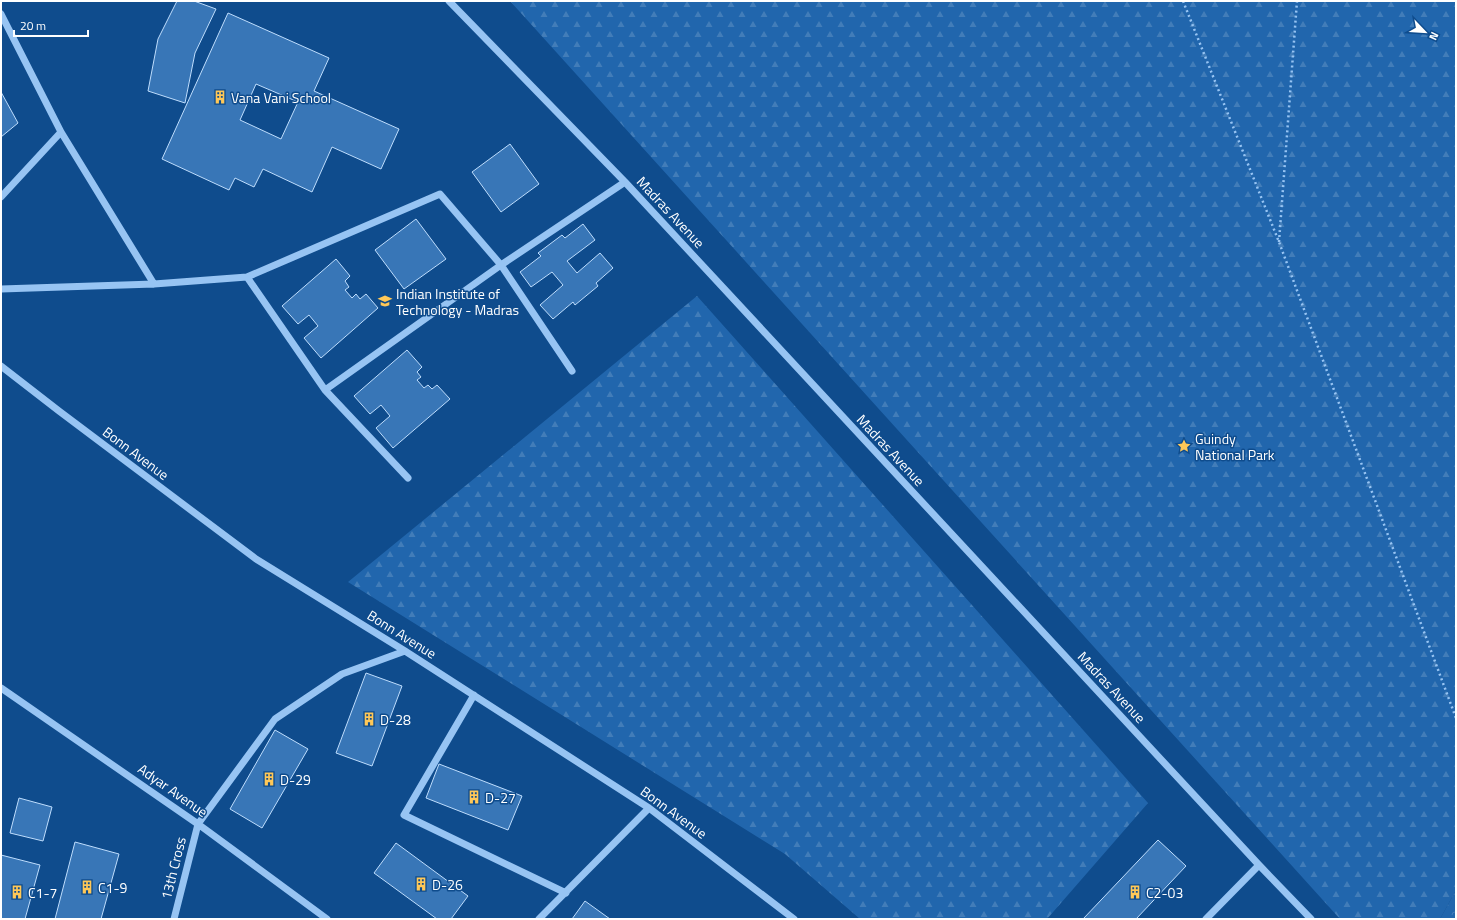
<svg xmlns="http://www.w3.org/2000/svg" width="1457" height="920" viewBox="0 0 1457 920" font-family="'Titillium Web',sans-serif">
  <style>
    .forest { fill: url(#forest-firs) }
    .park { fill: url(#park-crowns) }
    .building { fill: #3876b7; stroke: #beddfd; fill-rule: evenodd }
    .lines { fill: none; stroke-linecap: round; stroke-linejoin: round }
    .path { stroke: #97c4f3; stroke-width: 2.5; stroke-dasharray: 2 3; stroke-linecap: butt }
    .minor { stroke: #97c4f3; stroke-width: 7 }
    .labels { text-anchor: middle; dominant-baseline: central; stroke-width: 3; stroke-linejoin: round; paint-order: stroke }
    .poi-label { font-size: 14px; fill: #fff; stroke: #0f4c8d; text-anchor: start }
    .street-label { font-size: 14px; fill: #fff; stroke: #0f4c8d }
  </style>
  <defs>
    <pattern id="forest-firs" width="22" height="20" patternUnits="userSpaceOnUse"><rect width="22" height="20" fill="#2166ad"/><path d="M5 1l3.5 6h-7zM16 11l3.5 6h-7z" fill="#427db9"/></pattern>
    <pattern id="park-crowns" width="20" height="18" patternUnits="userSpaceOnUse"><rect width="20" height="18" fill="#2166ad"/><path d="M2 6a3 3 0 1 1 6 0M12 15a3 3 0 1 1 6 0" fill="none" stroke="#427db9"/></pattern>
  </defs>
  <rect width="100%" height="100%" fill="#0f4c8d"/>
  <!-- forest -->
  <path class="forest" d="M510,1H1456V890L1440,919H1340Z
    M697,296L1148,803L1047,919H860L785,854L348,582Z"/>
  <!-- park -->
  <path class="park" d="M1456,890V919H1440Z"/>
  <!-- building -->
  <path class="building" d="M177,1H194L216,9L195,53L185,103L148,91L158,39Z
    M228,13L329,58L314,91L399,129L381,169L332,147L312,192L263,169L254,187L235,178L229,190L162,159ZM256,84L298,102L281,139L240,120Z
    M1,92L18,123L1,137Z
    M510,144L539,184L501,212L472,172Z
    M416,219L446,259L404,289L375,250Z
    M583,224L595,240L567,261L577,273L600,253L613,268L596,283L598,286L575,305L573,302L553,319L540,305L563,285L552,272L531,287L520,272L541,256L538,253L562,235L565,238Z
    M336,259L350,276L345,281L349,287L345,290L352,298L356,294L360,299L366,294L378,308L321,358L304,338L318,326L309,315L298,324L282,306Z
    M407,350L422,367L417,372L421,377L417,380L424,388L428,385L432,389L437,385L450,399L393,448L376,428L390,416L381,405L370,414L354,396Z
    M366,673L402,686L372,766L336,753Z
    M275,730L308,749L262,828L230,809Z
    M439,764L522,796L508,830L426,798Z
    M19,798L52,807L43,841L10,833Z
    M1158,840L1186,866L1136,919H1083Z
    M75,842L119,854L101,919H55Z
    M396,843L468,896L451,919H437L374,873Z
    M1,855L40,865L25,919H1Z
    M585,901L610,919H572Z"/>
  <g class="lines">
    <!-- path -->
    <path class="path" d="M1183,1L1279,242L1456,718
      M1279,242L1297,1"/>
    <!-- minor -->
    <path class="minor" d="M449,1L625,182L1259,865L1311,919
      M1,14L61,132L154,284
      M1,197L61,132
      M247,277L325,390L408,478
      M1,289L154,284L247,277L440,194L501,265L572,371
      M1,366L59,411L256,559L405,651L649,808L794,919
      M325,390L501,265L625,182
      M1,688L198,824L327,919
      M474,695L404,815L566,893
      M174,919L198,824L275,719L342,674L405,651
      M539,919L649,808
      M1206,919L1259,865"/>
  </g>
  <!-- icons -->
  <defs>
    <g id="building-bare" transform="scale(1.08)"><path d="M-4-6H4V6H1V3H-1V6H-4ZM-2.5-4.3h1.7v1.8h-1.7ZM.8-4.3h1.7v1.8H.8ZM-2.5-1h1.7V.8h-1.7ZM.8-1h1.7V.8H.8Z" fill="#ffc858" stroke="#0f4c8d" stroke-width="2.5" paint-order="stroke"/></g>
    <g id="university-bare" transform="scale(1.08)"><path d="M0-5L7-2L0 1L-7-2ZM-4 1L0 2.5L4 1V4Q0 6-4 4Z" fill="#ffc858" stroke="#0f4c8d" stroke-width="2.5" paint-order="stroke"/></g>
    <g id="sight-bare" transform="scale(1.08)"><path d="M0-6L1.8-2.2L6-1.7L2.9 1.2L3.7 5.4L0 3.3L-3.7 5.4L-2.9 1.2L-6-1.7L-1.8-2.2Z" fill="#ffc858" stroke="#0f4c8d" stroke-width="2.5" paint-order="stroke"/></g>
  </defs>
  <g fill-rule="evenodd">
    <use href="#building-bare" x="220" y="97"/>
    <use href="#university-bare" x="385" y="301"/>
    <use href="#sight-bare" x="1184" y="446"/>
    <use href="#building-bare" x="369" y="719"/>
    <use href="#building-bare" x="269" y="779"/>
    <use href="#building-bare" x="474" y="797"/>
    <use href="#building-bare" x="421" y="884"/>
    <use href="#building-bare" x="87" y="887"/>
    <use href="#building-bare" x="17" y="892"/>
    <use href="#building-bare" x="1135" y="892"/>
  </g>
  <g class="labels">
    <!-- poi labels -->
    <g class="poi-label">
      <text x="231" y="97">Vana Vani School</text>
      <text x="396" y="293">Indian Institute of<tspan x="396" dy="16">Technology - Madras</tspan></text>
      <text x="1195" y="438">Guindy<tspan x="1195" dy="16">National Park</tspan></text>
      <text x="380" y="719">D-28</text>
      <text x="280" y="779">D-29</text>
      <text x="485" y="797">D-27</text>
      <text x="432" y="884">D-26</text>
      <text x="98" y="887">C1-9</text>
      <text x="28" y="892">C1-7</text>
      <text x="1146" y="892">C2-03</text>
    </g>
    <!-- street labels -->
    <g class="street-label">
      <text transform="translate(671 212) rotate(47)">Madras Avenue</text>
      <text transform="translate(891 450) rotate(47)">Madras Avenue</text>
      <text transform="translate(136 453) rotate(37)">Bonn Avenue</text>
      <text transform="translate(402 634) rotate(32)">Bonn Avenue</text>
      <text transform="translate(1112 687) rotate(47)">Madras Avenue</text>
      <text transform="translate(173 790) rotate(35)">Adyar Avenue</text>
      <text transform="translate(674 812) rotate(36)">Bonn Avenue</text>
      <text transform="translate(173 868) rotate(-76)">13th Cross</text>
    </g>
  </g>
  <!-- border -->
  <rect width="1457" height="920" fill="none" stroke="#ffffff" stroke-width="4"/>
  <!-- north arrow -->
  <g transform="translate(1425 32) rotate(115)" stroke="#0f4c8d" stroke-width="3" paint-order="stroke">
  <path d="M0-3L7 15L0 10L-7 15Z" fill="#ffffff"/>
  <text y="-6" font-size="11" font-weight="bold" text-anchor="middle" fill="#ffffff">N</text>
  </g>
  <!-- scale -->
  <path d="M14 30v6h74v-6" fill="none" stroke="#ffffff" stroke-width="2"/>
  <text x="20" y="30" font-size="12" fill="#ffffff" stroke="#0f4c8d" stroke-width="3" paint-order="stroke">20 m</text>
</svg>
